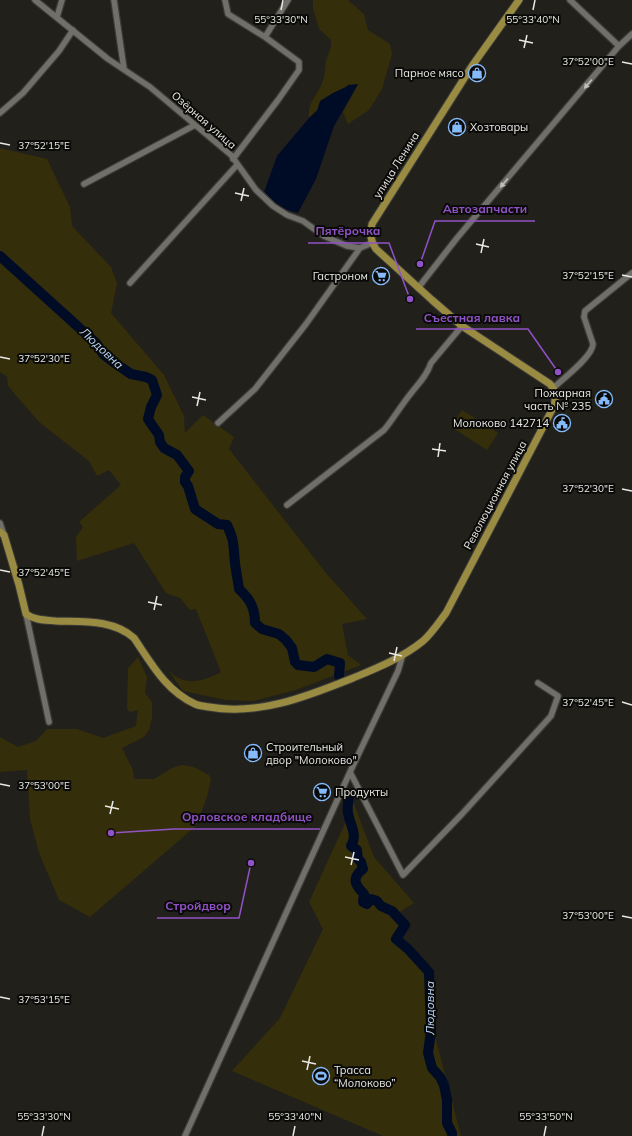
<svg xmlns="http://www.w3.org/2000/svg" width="632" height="1136" viewBox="0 0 632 1136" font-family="Mulish,sans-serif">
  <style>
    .green { fill: #352e0a }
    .water { fill: #000c26 }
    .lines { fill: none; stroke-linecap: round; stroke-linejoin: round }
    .river { stroke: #000c26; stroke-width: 10 }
    .minor-casing { stroke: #3c3b37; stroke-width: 8 }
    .major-casing { stroke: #3c3b37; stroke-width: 9 }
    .minor { stroke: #706f69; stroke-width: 5.5 }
    .major { stroke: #998b42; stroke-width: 7 }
    .oneway { fill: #bfbeba }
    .ticks { fill: none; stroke: #eae9e5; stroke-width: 1.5 }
    .labels { text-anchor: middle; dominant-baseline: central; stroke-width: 4; stroke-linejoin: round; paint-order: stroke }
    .poi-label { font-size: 11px; fill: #eae9e5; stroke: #0a0a08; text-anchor: end }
    .street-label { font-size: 11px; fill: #eae9e5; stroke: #0a0a08 }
    .water-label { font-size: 12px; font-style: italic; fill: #b8d7fe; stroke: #0a0a08 }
    .ticks-label { font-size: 10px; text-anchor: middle; fill: #eae9e5; stroke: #0a0a08; stroke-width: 4; stroke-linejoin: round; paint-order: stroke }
    .leader { fill: none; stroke: #9152c7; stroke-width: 1.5 }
    .callout-dot { fill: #9152c7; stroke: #0a0a08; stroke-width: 1.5 }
    .callout-label { font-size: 12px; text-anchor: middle; font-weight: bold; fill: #9152c7; stroke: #0a0a08; stroke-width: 4; stroke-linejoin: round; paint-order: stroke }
  </style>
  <rect width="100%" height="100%" fill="#21201b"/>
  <!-- green -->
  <path class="green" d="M313,0H348L364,14L368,30L390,44L392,54L382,89L369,110L348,124L343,112L358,85L346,87L333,93L309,118C307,102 317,97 322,83C325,77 325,68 326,61C328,54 332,48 331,40L319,29L313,8Z
    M0,148L47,159L70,207L72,226L111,267L117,283L111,313L164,375L184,416L185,433L203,415L234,437L229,449L326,573L367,619L342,624L348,655L361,665L296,690L253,701L226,700L183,691L168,670C184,687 202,682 221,672L196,609L190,610L180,598L166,593L134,543L77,561L76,537L83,527L79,522L121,485L109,470L97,476L89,461L39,422L8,386L7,377L0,372Z
    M462,410L498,433L487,450L451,427Z
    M138,657L147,677L145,693L152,702V718L149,730L144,737L122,748L133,770L134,779H154L174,767L182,765L194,767L209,775L211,779L207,797L196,826L90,917L59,900L39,853L30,819L27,770L0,772V737L18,747L36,741L47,729H77L103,738L136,726L138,710L130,712L127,709L128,668Z
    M348,788L374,857L414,903L400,912L409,925L398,939L433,968L434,1032L461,1136H383L232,1071L280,1018L323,929L309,902L347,819Z"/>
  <!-- water -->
  <path class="water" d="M358,84L334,126L316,179L298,213C284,210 274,204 264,192L277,156L309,118L317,111L320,101L333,93L346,87L348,85Z"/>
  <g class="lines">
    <!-- river -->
    <path class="river" d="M0,256L96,343L103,354L112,361L131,374L146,377L152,380L157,395L151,407L148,419L150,422L159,435L160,442L164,448L177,455L189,471L185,477V482L188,486L195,509L218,524L227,525C235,542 233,546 235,563C236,572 238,580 239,589C250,599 255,608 255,623L262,629L279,634L286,640L292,648L295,662L298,665L314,667L327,659L340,663L339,676
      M344,793L349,797C348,802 347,808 348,813C350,825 358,835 351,846L357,850L358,859L361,862L363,869C351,878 355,885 364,894L363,902L367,904L371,899L377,901L381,906L392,911L405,925L396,939L408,949L429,972L431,1031L428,1053L432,1068L440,1077L444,1085L447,1100V1123L452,1133V1136"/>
    <!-- minor casing -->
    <g class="minor-casing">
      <path id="minor" d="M35,0L108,59L150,87L231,155L256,190L273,206L287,215L303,221L324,236L347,246L360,248
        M114,0L124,69
        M225,0L228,14L265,37
        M570,0L619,46
        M57,17L62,0
        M0,113L23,93L59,51L73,30
        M233,159L278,100L299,70V62L265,37L288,0
        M84,184L195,125
        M130,283L237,165
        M418,288L457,238L619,46L632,34
        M553,388C563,379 593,356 593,344L584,317L585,311L632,273
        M218,423L255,389L306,324L360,248L372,243
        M287,505L384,430C394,418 402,404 412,392C420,382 427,375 431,363L462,326
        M0,523L4,535
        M26,614L49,722
        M350,772L403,875L462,814L551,716L558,696L538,683
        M185,1136L350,772L398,671L403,654"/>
    </g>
    <!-- major casing -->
    <g class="major-casing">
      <path id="major" d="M0,532L4,535L19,585L26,614C34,620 45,620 56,621C82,622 113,619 134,638C151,663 166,691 195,704C199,706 204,706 209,707C259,716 308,696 353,678C377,668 402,658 423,641C432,633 439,622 446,613L554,406C556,397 556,391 550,384L462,326L432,300L376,249C370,240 370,234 372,224L472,66L519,0"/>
    </g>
    <!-- minor -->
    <use href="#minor" class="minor"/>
    <!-- major -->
    <use href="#major" class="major"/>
  </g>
  <!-- one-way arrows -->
  <defs><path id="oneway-solid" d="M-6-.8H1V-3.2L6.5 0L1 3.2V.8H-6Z"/></defs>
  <g class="oneway">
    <use href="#oneway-solid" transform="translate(588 84) rotate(130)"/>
    <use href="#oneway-solid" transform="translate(504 183) rotate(130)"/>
  </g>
  <!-- ticks -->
  <path class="ticks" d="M281,10L283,0M533,10L535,0M519,40L533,43M524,48L527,35M622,62L632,64M0,143L10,145M235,193L249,196M241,201L244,188M476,244L489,247M481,253L484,239M622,275L632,277M0,357L10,359M192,397L206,400M197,406L200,392M432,449L446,451M438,457L440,443M622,489L632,491M0,570L10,572M148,602L162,605M154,610L157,596M389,653L402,656M394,661L397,647M622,702L632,705M0,784L10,786M105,806L119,809M110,814L113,801M345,857L359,860M351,865L354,852M622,916L632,918M0,997L10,999M302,1061L316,1064M307,1070L310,1056M42,1136L44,1126M293,1136L295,1126M544,1136L546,1126"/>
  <!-- icons -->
  <defs>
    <g id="shop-ring" transform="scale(0.9)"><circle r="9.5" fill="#0a0a08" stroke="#86bbfb" stroke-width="1.5"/><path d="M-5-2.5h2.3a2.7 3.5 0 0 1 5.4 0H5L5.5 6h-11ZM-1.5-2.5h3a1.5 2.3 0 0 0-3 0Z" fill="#86bbfb"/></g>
    <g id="supermarket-ring" transform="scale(0.9)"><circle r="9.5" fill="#0a0a08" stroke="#86bbfb" stroke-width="1.5"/><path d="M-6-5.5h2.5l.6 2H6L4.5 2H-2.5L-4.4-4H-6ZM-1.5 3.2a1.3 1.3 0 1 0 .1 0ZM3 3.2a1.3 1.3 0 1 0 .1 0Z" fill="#86bbfb"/></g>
    <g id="civic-ring" transform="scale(0.9)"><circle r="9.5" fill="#0a0a08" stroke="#86bbfb" stroke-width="1.5"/><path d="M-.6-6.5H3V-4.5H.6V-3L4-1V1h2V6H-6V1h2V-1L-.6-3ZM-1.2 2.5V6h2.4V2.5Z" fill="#86bbfb"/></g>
    <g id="stadium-ring" transform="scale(0.9)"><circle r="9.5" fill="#0a0a08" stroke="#86bbfb" stroke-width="1.5"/><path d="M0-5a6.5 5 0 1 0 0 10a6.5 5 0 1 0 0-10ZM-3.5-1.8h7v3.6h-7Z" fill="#86bbfb"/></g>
  </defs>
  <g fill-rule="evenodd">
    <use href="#shop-ring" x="477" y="73"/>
    <use href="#shop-ring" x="457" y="127"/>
    <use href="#supermarket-ring" x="381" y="276"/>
    <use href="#civic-ring" x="604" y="399"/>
    <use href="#civic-ring" x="562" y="423"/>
    <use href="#shop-ring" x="253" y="753"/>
    <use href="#supermarket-ring" x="322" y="792"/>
    <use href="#stadium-ring" x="321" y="1076"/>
  </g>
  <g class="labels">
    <!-- poi labels -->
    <g class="poi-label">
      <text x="464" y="73">Парное мясо</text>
      <text x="470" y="127" text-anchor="start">Хозтовары</text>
      <text x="368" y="276">Гастроном</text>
      <text x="591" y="393">Пожарная<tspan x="591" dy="13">часть № 235</tspan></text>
      <text x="549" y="423">Молоково 142714</text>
      <text x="266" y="747" text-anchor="start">Строительный<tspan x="266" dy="13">двор "Молоково"</tspan></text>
      <text x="335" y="792" text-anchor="start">Продукты</text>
      <text x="334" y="1070" text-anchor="start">Трасса<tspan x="334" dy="13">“Молоково”</tspan></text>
    </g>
    <!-- street labels -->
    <g class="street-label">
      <text transform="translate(204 120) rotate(41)">Озёрная улица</text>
      <text transform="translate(396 165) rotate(-58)">улица Ленина</text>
      <text transform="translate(495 495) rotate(-62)">Революционная улица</text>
    </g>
    <!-- water labels -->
    <g class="water-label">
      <text transform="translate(102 348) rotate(43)">Людовна</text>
      <text transform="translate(429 1008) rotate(-90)">Людовна</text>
    </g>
  </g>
  <g class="ticks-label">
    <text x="281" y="23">55°33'30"N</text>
    <text x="533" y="23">55°33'40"N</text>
    <text x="588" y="65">37°52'00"E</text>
    <text x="44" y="149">37°52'15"E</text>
    <text x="588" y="279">37°52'15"E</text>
    <text x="44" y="362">37°52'30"E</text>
    <text x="588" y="492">37°52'30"E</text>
    <text x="44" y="576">37°52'45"E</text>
    <text x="588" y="706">37°52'45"E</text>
    <text x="44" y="789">37°53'00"E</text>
    <text x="588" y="919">37°53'00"E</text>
    <text x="44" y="1003">37°53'15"E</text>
    <text x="44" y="1120">55°33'30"N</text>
    <text x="295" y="1120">55°33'40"N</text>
    <text x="546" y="1120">55°33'50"N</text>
  </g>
  <!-- callouts -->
  <path class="leader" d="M420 264L435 221H535M410 299L389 243H308M558 372L528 329H416M111 833L174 829H320M251 863L239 918H157"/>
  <g class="callout-dot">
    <circle cx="420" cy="264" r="4"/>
    <circle cx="410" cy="299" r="4"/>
    <circle cx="558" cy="372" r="4"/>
    <circle cx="111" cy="833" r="4"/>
    <circle cx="251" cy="863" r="4"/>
  </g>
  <g class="callout-label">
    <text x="485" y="213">Автозапчасти</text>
    <text x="348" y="235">Пятёрочка</text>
    <text x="472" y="322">Съестная лавка</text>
    <text x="247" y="821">Орловское кладбище</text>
    <text x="198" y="910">Стройдвор</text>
  </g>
</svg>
